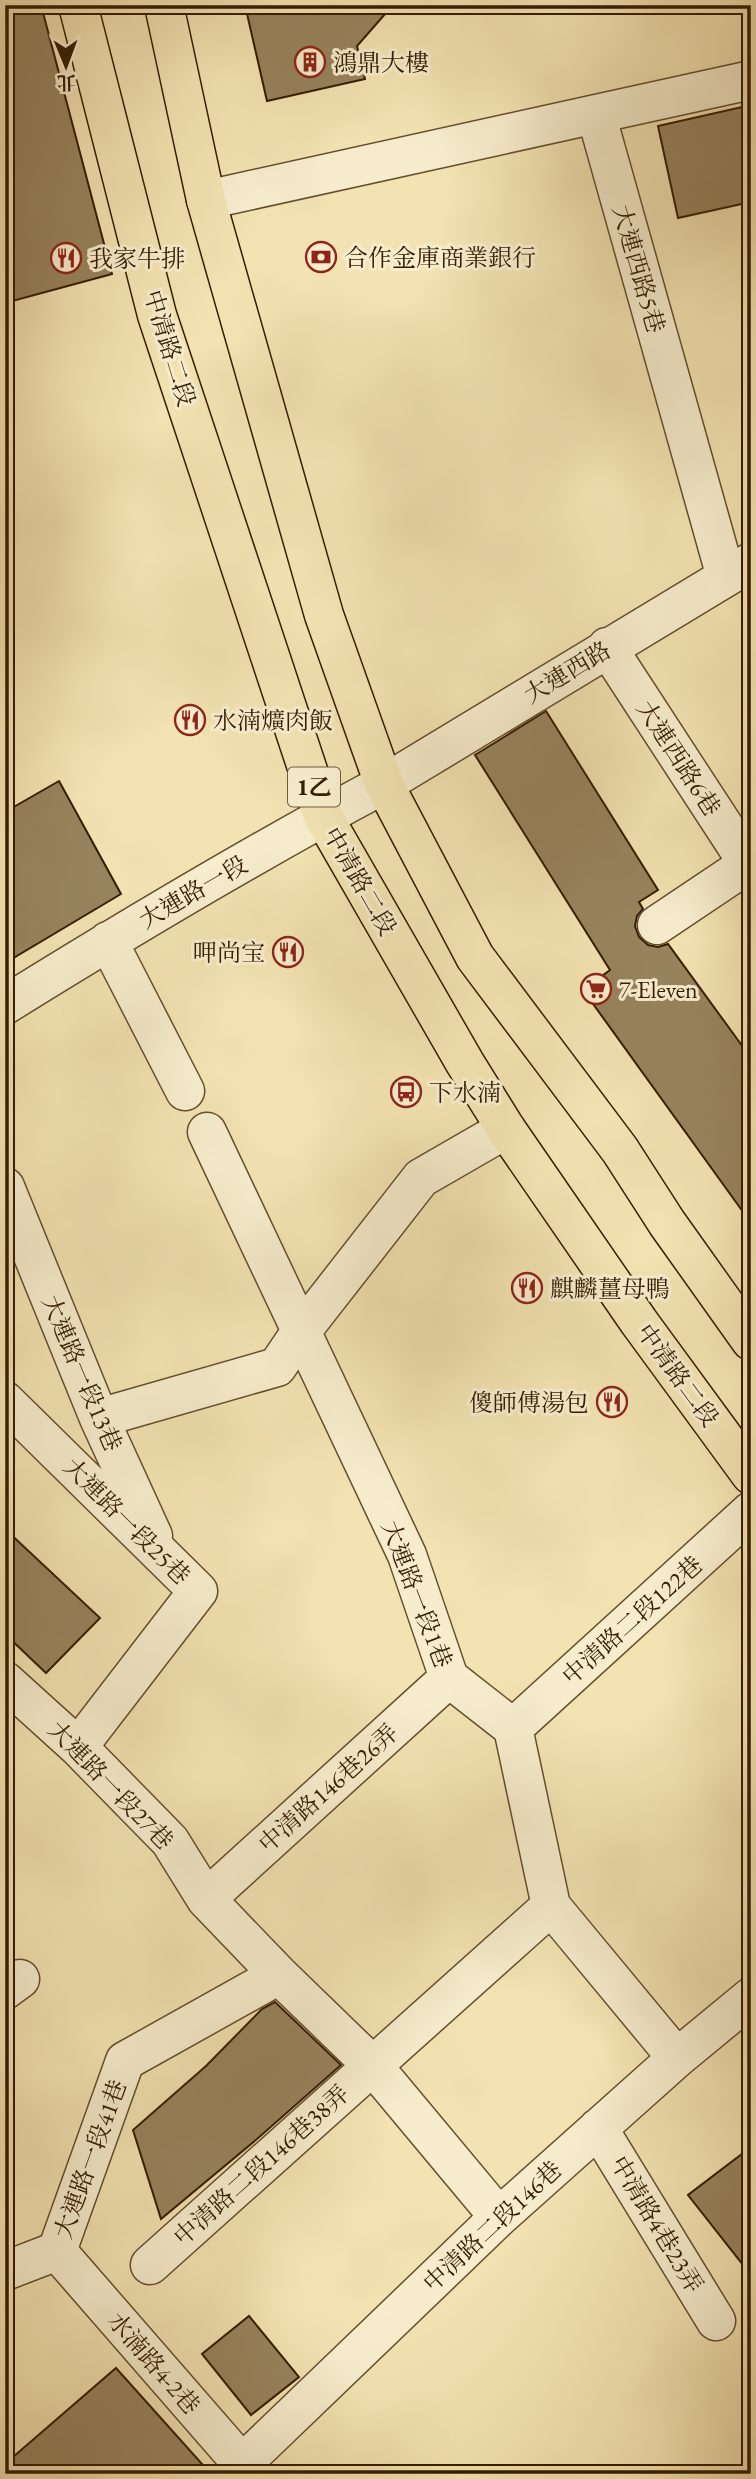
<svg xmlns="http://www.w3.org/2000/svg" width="756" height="2479" viewBox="0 0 756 2479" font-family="'EB Garamond','Noto Serif TC',serif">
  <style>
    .building { fill: #97835d; stroke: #341c01; stroke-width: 2 }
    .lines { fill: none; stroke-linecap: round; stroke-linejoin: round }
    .minor-casing { stroke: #644e2d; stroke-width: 41 }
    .major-casing { stroke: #341c01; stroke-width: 41 }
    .minor { stroke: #f7edcd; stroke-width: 38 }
    .major { stroke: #f3e3b2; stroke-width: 38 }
    .labels { text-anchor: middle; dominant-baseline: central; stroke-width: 6; stroke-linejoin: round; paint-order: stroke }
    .shield { fill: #f7edcd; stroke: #6e5b3e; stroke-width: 2 }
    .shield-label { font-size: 23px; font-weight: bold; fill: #341c01 }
    .poi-label { font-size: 24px; fill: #341c01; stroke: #f7edcd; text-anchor: start }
    .street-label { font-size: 24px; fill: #341c01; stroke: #f7edcd }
  </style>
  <rect width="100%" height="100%" fill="#f3e3b2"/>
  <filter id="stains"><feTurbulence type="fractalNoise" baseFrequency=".00286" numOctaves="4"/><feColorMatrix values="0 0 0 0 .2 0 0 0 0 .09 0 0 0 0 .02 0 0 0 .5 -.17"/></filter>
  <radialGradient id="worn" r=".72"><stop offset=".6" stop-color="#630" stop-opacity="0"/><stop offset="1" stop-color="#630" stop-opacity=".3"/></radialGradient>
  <!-- building -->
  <path class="building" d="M5,5H41L112,274L5,303Z
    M245,5H393L357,46L365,79L267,101Z
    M751,105V202L678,218L658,126Z
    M546,711L658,890L639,902L643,909L637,916L635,926L639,937L648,945L658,947L668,944L751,1058V1223L583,990L610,970L475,755Z
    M59,781L121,894L5,963V812Z
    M5,1529L100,1618L46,1673L5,1634Z
    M275,2002L341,2065L257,2139L161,2219L133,2130L206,2066L262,2009Z
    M751,2147V2275L688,2195Z
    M249,2316L299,2377L251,2415L202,2354Z
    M116,2368L211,2474H5V2464Z"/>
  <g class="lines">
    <!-- minor casing -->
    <g class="minor-casing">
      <path id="minor" d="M206,200L596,114
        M726,577L596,114L751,80
        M607,647L751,868
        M657,925L751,862
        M108,941L185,1091
        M5,1005C129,928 255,853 384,784L751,562
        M207,1132L407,1555L449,1678L513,1728L551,1906L677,2058
        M5,1187L99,1418L153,1536
        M5,1401L198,1591L78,1747
        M99,1418L277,1367L300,1333L421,1178L506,1129
        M5,1681L78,1747L170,1841L206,1899L279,1975L373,2066L499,2217
        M513,1728L751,1511
        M206,1899L449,1678
        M5,1990L20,1979
        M598,2128L716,2321
        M57,2251L251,2474
        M150,2265L551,1906
        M5,2271L57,2251L125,2061L279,1975
        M242,2464L499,2217L677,2058L751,1997"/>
    </g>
    <!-- major casing -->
    <g class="major-casing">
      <path id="major" d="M78,5L157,315L323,816L465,1063L506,1129L639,1322L751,1475
        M164,5L206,200L324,615L384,784L475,957L620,1150L667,1223L751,1341"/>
    </g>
    <!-- minor -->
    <use href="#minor" class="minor"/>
    <!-- major -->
    <use href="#major" class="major"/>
  </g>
  <!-- icons -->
  <defs>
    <g id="building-ring" transform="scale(1.575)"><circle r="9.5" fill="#f7edcd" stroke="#8f2418" stroke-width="1.5"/><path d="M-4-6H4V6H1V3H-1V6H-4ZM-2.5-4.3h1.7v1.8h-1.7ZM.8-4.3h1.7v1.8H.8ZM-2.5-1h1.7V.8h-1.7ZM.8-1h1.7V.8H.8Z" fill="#8f2418"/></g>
    <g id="bank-ring" transform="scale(1.575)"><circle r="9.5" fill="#f7edcd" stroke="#8f2418" stroke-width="1.5"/><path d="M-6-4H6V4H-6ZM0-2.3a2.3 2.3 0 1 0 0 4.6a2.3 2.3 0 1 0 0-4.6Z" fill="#8f2418"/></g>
    <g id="restaurant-ring" transform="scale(1.575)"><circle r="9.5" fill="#f7edcd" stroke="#8f2418" stroke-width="1.5"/><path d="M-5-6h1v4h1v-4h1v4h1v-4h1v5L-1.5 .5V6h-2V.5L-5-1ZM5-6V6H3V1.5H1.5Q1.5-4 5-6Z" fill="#8f2418"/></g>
    <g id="supermarket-ring" transform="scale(1.575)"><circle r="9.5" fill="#f7edcd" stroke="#8f2418" stroke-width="1.5"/><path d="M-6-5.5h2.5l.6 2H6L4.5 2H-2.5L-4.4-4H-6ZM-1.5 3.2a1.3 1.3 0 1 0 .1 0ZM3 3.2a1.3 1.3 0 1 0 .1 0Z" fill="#8f2418"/></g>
    <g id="bus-ring" transform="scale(1.575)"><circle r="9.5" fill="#f7edcd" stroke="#8f2418" stroke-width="1.5"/><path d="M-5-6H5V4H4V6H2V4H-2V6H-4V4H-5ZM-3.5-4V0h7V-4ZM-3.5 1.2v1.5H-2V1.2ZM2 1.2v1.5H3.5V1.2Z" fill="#8f2418"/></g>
  </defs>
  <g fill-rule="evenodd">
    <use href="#building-ring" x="310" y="62"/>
    <use href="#bank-ring" x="321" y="257"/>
    <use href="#restaurant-ring" x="66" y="258"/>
    <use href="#restaurant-ring" x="190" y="720"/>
    <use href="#restaurant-ring" x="288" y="952"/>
    <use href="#supermarket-ring" x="596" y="989"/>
    <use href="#bus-ring" x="406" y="1092"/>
    <use href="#restaurant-ring" x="527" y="1288"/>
    <use href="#restaurant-ring" x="612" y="1402"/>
  </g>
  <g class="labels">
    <!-- shield labels -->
    <rect class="shield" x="288" y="767.5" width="52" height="39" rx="5"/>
    <g class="shield-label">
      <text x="314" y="787">1乙</text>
    </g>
    <!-- poi labels -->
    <g class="poi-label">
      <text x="333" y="62">鴻鼎大樓</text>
      <text x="344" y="257">合作金庫商業銀行</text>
      <text x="89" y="258">我家牛排</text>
      <text x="213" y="720">水湳爌肉飯</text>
      <text x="265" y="952" text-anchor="end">呷尚宝</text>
      <text x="619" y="989">7-Eleven</text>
      <text x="429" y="1092">下水湳</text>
      <text x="550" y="1288">麒麟薑母鴨</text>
      <text x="589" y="1402" text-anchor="end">傻師傅湯包</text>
    </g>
    <!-- street labels -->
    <g class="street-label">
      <text transform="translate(639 269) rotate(74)">大連西路5巷</text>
      <text transform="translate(170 348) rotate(73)">中清路二段</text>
      <text transform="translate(567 672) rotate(-31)">大連西路</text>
      <text transform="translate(679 758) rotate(57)">大連西路6巷</text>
      <text transform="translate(360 881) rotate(60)">中清路二段</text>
      <text transform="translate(193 892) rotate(-30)">大連路一段</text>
      <text transform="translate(82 1373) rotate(67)">大連路一段13巷</text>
      <text transform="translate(678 1375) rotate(54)">中清路二段</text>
      <text transform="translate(127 1521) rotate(45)">大連路一段25巷</text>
      <text transform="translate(417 1594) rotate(69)">大連路一段1巷</text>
      <text transform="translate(632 1620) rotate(-42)">中清路二段122巷</text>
      <text transform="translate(111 1785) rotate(46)">大連路一段27巷</text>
      <text transform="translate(328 1788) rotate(-42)">中清路146巷26弄</text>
      <text transform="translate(90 2159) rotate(-70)">大連路一段41巷</text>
      <text transform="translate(261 2165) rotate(-42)">中清路二段146巷38弄</text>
      <text transform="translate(657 2224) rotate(59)">中清路4巷23弄</text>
      <text transform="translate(492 2226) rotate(-43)">中清路二段146巷</text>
      <text transform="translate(154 2363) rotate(49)">水湳路4-2巷</text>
    </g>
  </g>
  <!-- margin -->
  <rect width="756" height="2479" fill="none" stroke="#f3e3b2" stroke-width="28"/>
  <rect x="7" y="7" width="742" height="2465" fill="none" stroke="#341c01" stroke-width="3.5"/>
  <rect x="14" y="14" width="728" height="2451" fill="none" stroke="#341c01" stroke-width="2"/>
  <!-- north arrow -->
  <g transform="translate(66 66) rotate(179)" stroke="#f7edcd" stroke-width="5" paint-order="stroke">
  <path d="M0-5L12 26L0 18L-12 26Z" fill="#341c01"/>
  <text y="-10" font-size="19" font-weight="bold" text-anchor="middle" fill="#341c01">北</text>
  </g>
  <rect width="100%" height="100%" filter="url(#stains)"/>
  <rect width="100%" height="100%" fill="url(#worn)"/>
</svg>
